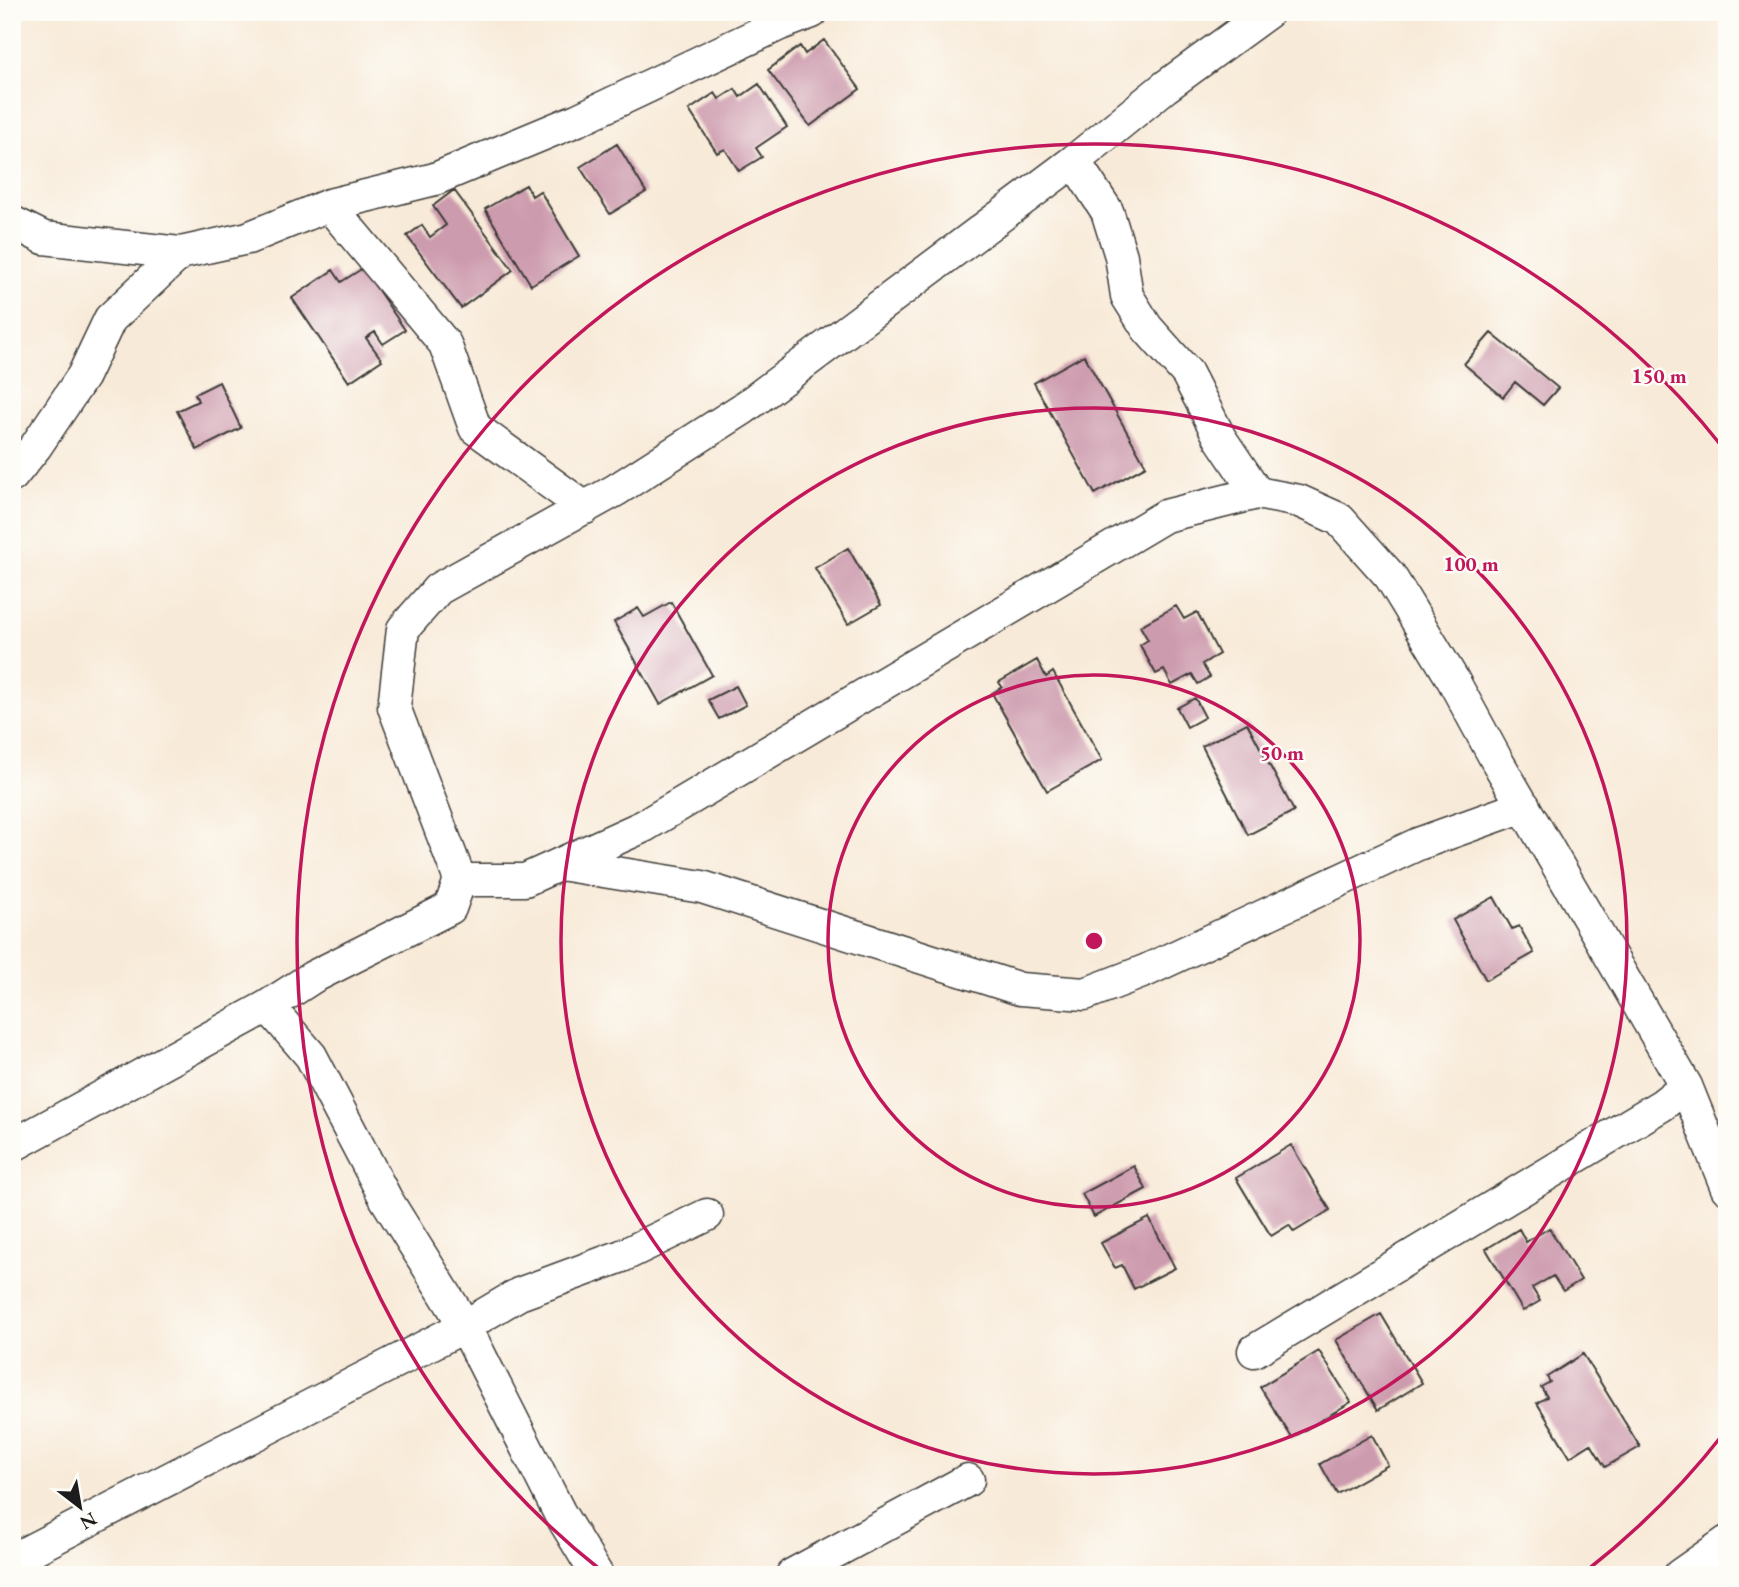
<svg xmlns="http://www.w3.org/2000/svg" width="1739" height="1587" viewBox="0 0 1739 1587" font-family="'EB Garamond',serif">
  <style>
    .building { fill: #cd9bae }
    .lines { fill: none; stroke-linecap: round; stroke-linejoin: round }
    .minor-casing { stroke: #3d3b38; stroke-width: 35 }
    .minor { stroke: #fff; stroke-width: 32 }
    .ring { fill: none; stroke: #c2185b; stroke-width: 3.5 }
    .centre { fill: #c2185b; stroke: #fdfcf7; stroke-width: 3.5 }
    .ring-label { font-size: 21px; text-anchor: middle; font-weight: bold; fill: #c2185b; stroke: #fdfcf7; stroke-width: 5; stroke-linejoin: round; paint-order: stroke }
  </style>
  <rect width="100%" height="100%" fill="#fdfcf7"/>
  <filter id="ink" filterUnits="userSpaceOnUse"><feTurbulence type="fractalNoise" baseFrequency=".0143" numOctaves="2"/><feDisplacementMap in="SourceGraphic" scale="14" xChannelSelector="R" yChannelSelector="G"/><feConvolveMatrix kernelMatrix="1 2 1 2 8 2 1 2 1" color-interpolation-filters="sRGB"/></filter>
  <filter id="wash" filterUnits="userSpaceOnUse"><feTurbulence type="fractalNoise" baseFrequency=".00686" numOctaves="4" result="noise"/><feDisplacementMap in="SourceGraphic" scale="28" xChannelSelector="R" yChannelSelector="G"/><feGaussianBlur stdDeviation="1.57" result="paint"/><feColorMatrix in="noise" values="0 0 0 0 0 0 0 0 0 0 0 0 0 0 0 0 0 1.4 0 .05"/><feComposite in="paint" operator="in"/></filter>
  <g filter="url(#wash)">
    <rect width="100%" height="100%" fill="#f8ead8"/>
    <g id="blocks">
      <!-- building -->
      <path class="building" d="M824,40L860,89L810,126L768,70L800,46L805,54Z
        M759,84L787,127L756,148L762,157L739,171L725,149L717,153L689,110L715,93L719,99L735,89L740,97Z
        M617,144L646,192L610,214L580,167Z
        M526,185L532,196L540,191L579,256L531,285L485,209Z
        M454,190L513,270L461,308L407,236L422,225L430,237L446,225L433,206Z
        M363,268L405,330L383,344L375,332L366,338L382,360L349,382L292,298L333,270L341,282Z
        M1491,333L1558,388L1543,405L1515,382L1503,397L1464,364Z
        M1084,355L1146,466L1095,494L1034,383Z
        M219,382L241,428L197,450L177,411L198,401L195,394Z
        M848,548L881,605L848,624L815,568Z
        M671,602L712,675L660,704L614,622L638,608L644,617Z
        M1176,606L1184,619L1197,612L1219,654L1202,664L1210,677L1198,684L1192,674L1172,685L1164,670L1156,674L1140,645L1148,640L1140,626Z
        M1037,660L1046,677L1053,672L1102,760L1047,791L992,693L1002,687L999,682Z
        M736,686L746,705L719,719L708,700Z
        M1195,698L1205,717L1187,727L1177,708Z
        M1247,723L1294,811L1248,835L1202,746Z
        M1494,897L1512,929L1519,926L1534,953L1486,980L1453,920Z
        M1291,1145L1330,1210L1294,1232L1289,1225L1271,1236L1236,1178Z
        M1134,1166L1146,1189L1094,1217L1082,1194Z
        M1149,1218L1175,1268L1134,1289L1122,1265L1115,1268L1101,1243Z
        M1549,1228L1581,1280L1563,1291L1553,1276L1532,1288L1540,1301L1523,1311L1486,1249L1519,1229L1526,1242Z
        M1381,1314L1422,1383L1378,1410L1336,1340Z
        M1319,1351L1351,1402L1292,1438L1260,1387Z
        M1583,1354L1640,1447L1605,1467L1591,1444L1570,1457L1537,1403L1547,1397L1541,1387L1550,1382L1547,1377Z
        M1372,1435L1388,1465L1337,1494L1320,1464Z"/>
    </g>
  </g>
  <g filter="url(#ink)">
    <use href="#blocks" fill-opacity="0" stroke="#3d3b38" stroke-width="2"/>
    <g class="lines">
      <!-- minor casing -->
      <g class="minor-casing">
        <path id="minor" d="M1074,161L1107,211L1121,256L1127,296L1147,328L1187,373L1220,438L1257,493L1299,501L1339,519L1390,576L1453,680L1497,761L1686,1086L1727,1188
          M329,205L445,344L475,428L585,508
          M12,222L44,238L180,253
          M12,476L36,446L83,376L110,319L180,253L248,238L329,205L435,179L577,120L780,24L812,12
          M560,864L702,887L1020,989L1085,994L1145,971L1418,844L1524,806
          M460,880H525L644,826L1165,516L1257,493
          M268,1006L311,1056L386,1199L465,1326L559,1512L597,1575
          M12,1146L268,1006L313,977L450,908L460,880L394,707L403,629L438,589L616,490L744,408L1074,161L1165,87L1268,12
          M1254,1351L1662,1105L1686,1086
          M12,1560L465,1326L519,1294L622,1256L707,1215
          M792,1575L968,1480
          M1680,1575L1727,1542"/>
      </g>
      <!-- minor -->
      <use href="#minor" class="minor"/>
    </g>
  </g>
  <!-- distance rings -->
  <g class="ring">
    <circle cx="1094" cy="941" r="266"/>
    <circle cx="1094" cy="941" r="533"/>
    <path d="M1724 1433A799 799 0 0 1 1586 1571M602 1571A799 799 0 1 1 1724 449"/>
  </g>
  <circle cx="1094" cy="941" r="10" class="centre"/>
  <g class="ring-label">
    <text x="1659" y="383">150 m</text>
    <text x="1471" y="571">100 m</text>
    <text x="1282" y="760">50 m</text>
  </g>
  <!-- margin -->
  <rect width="1739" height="1587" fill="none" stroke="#fdfcf7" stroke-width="42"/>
  <!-- north arrow -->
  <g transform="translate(80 1507) rotate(149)" stroke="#fdfcf7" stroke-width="5" paint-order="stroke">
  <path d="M0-5L12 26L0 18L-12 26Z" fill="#1c1c1c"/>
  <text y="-10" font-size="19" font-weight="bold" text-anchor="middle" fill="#1c1c1c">N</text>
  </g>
</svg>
